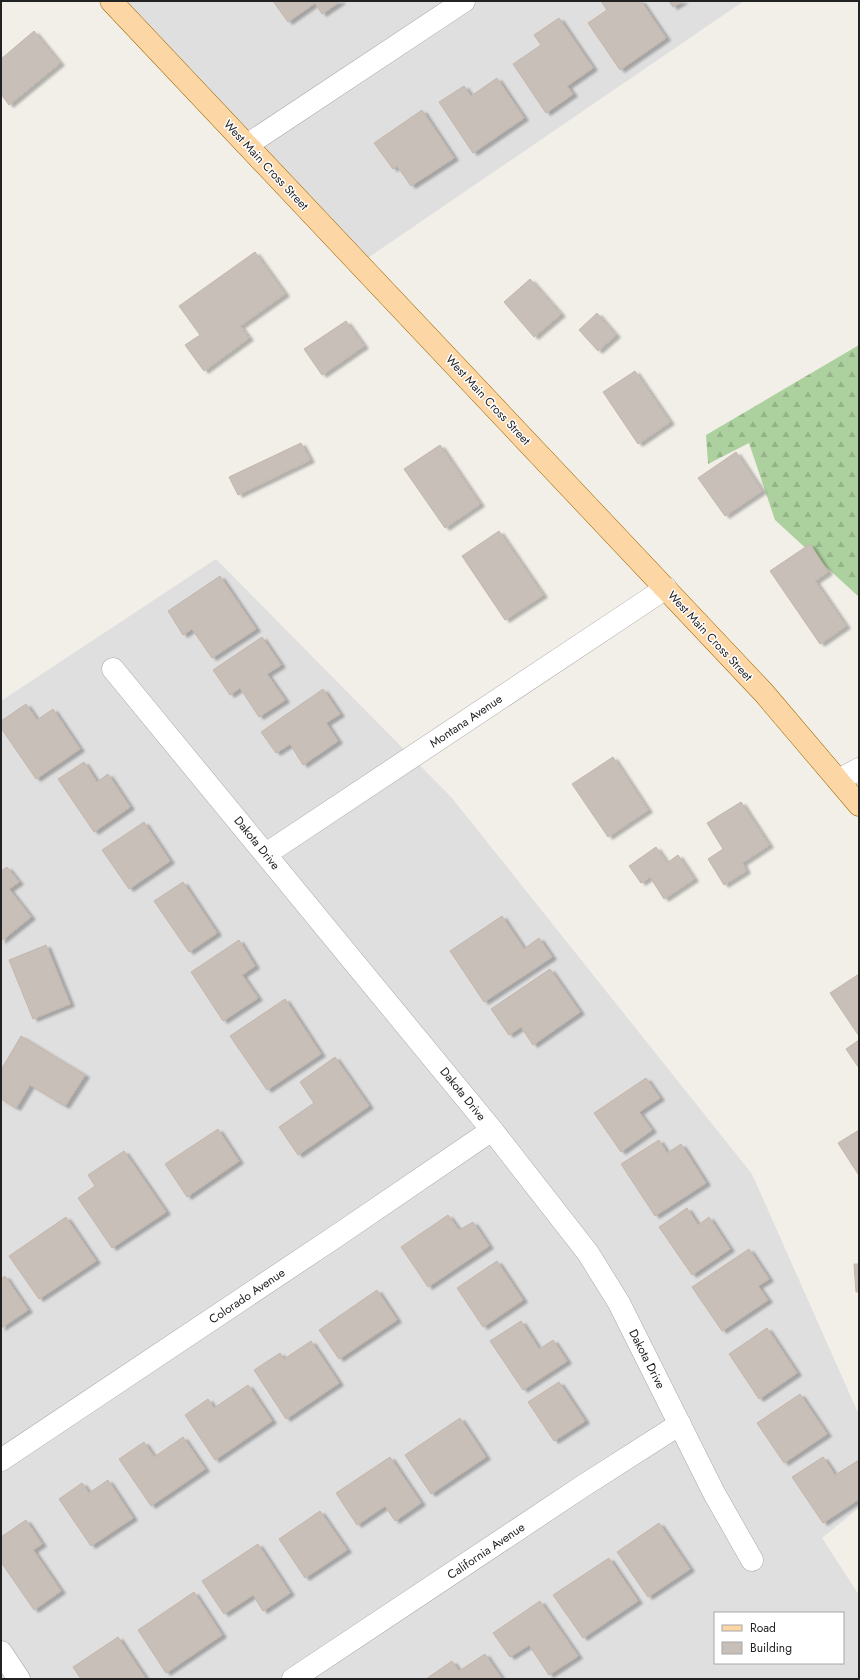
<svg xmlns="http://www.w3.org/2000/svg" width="860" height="1680" viewBox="0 0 860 1680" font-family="Jost,sans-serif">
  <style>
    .residential { fill: #e0dfdf; fill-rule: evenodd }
    .forest { fill: url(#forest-firs) }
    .building { fill: #c7bfb8; stroke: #c4b6ab; filter: url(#shadow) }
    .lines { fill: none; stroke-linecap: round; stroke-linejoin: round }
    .minor-casing { stroke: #a9a9a9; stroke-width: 23 }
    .major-casing { stroke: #a06b00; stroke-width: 23 }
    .minor { stroke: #fff; stroke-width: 22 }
    .major { stroke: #fcd6a4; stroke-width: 22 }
    .labels { text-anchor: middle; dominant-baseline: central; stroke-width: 3; stroke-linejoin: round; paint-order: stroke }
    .street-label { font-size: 12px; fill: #222; stroke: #fff }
  </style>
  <defs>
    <pattern id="forest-firs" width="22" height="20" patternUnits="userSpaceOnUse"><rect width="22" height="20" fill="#add19e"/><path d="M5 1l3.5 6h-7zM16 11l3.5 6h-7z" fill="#95b388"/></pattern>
    <filter id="shadow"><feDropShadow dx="4.5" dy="2.5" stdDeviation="1" flood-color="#0004"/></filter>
  </defs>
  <rect width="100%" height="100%" fill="#f2efe9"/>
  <!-- residential -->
  <path class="residential" d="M111,1H744L359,264Z
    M216,559L452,798L752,1174L859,1415V1508L822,1538L859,1595V1679H1V701ZM715,1613H843V1663H715Z"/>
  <!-- forest -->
  <path class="forest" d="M859,345V597L775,520L749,443L708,464L706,435Z"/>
  <!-- building -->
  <path class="building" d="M273,1H341L322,14L315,3L288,22Z
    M601,1H641L666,38L620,70L588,23L607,10Z
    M669,1H683L673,7Z
    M559,18L593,68L567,86L573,94L546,113L513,64L541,45L534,35Z
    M34,31L60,63L9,105L1,94V59Z
    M497,78L524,118L473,153L439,102L464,86L471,96Z
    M422,110L454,158L411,186L397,166L393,169L374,143Z
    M255,252L285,294L240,326L249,338L204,371L185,345L200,335L179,306Z
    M530,279L561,314L534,337L504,302Z
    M597,313L616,335L598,351L579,330Z
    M346,321L364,346L322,375L304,349Z
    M635,371L670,422L638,444L603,392Z
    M301,443L310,460L238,495L229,477Z
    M440,445L480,504L445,528L404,469Z
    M736,452L762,491L725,516L698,478Z
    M499,531L543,595L505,620L462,556Z
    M810,544L828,572L815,581L846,626L820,644L770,571Z
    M220,576L256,629L212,658L192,629L183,635L168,611Z
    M262,637L281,665L267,674L285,700L259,717L240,688L230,695L213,670Z
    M323,689L340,714L326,723L338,741L303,765L290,744L276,753L261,732Z
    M26,704L37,720L53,709L80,749L36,779L1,728V721Z
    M613,757L648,810L608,837L572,784Z
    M84,762L97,782L108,774L130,807L94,832L58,779Z
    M741,802L769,845L742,863L746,871L724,885L708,859L723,849L707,823Z
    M144,822L170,861L129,889L102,850Z
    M656,847L667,863L678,855L694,879L664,899L650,877L641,883L629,866Z
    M7,867L19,882L9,889L31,917L1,941V871Z
    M183,882L217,933L189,952L154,901Z
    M502,916L524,949L539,938L552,957L484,1002L450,951Z
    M239,940L255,966L242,975L258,998L223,1021L191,972Z
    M46,945L70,1004L33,1019L9,960Z
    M550,969L580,1012L533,1045L521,1027L509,1035L491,1009Z
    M859,974V1036L830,993Z
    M285,999L321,1054L267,1090L230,1036Z
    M21,1036L85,1075L65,1106L30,1085L16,1108L1,1099V1070Z
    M859,1040V1068L846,1049Z
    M335,1057L369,1106L298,1155L279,1127L314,1103L300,1082Z
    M646,1078L660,1098L639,1112L652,1130L621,1152L594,1113Z
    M218,1129L239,1161L187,1197L165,1164Z
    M859,1130V1173L858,1174L838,1143Z
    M659,1140L667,1153L681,1144L706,1183L655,1216L621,1164Z
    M124,1151L166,1212L112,1248L78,1198L95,1186L88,1175Z
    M687,1208L698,1225L709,1217L730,1249L692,1275L659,1227Z
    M448,1215L459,1230L473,1222L489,1246L428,1287L401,1247Z
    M66,1217L96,1261L39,1299L9,1256Z
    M749,1249L769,1279L758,1286L768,1300L722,1331L692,1287Z
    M497,1261L523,1300L483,1327L457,1288Z
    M854,1264H859V1292H856Z
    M5,1276L28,1310L1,1328V1279Z
    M377,1290L397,1320L339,1359L319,1330Z
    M521,1321L539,1349L553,1340L567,1361L523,1390L490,1341Z
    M767,1328L797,1373L759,1399L729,1354Z
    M311,1341L339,1383L286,1419L254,1370L280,1353L284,1359Z
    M559,1382L585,1421L554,1441L528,1402Z
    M248,1385L272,1421L215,1460L185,1415L208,1399L214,1408Z
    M800,1394L827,1434L784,1463L757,1423Z
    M460,1418L486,1457L431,1494L405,1455Z
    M183,1437L205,1469L151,1506L119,1459L144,1442L154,1457Z
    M390,1457L421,1503L395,1521L385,1506L357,1525L336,1493Z
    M823,1457L835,1475L859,1460V1499L823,1523L792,1477Z
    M108,1480L133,1518L91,1546L59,1499L82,1483L89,1493Z
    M320,1511L347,1550L305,1578L279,1539Z
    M26,1520L42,1544L33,1550L61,1591L34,1610L1,1562V1537Z
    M659,1523L690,1569L648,1597L617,1552Z
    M258,1544L290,1593L263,1611L253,1595L224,1614L202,1581Z
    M609,1558L638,1601L583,1638L553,1595Z
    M194,1592L222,1635L166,1673L138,1630Z
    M540,1601L578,1656L549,1675L529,1645L510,1657L493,1633Z
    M118,1637L146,1679H81L73,1667Z
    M485,1654L502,1679H426L452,1661L459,1671Z"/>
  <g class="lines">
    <!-- minor casing -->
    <g class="minor-casing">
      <path id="minor" d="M247,145L464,1
        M113,669L492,1130L588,1253L619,1303L714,1493L752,1560
        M839,780L859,769
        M266,854L666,588
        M1,1460L338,1235L492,1130
        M1,1652L19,1679
        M293,1679L583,1486L680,1424"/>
    </g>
    <!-- major casing -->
    <g class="major-casing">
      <path id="major" d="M111,1L764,693L859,805"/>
    </g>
    <!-- minor -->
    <use href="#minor" class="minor"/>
    <!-- major -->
    <use href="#major" class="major"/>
  </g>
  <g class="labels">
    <!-- street labels -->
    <g class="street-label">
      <text transform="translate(266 165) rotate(47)">West Main Cross Street</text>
      <text transform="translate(488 400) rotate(47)">West Main Cross Street</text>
      <text transform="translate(710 636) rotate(47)">West Main Cross Street</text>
      <text transform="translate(466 721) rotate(-34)">Montana Avenue</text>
      <text transform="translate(257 843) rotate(51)">Dakota Drive</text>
      <text transform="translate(463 1094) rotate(51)">Dakota Drive</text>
      <text transform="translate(247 1296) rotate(-34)">Colorado Avenue</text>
      <text transform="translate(647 1359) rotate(63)">Dakota Drive</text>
      <text transform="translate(486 1551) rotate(-34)">California Avenue</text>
    </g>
  </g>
  <!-- border -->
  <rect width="860" height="1680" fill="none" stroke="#222222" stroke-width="4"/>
  <!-- legend -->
  <rect x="714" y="1612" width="130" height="52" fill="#ffffff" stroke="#a7a7a7"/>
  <rect x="722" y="1625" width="20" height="6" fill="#fcd6a4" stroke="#a7a7a7"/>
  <text x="750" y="1632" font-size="12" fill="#222222">Road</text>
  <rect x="722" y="1642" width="20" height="12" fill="#c7bfb8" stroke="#a7a7a7"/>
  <text x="750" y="1652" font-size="12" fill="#222222">Building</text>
</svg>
